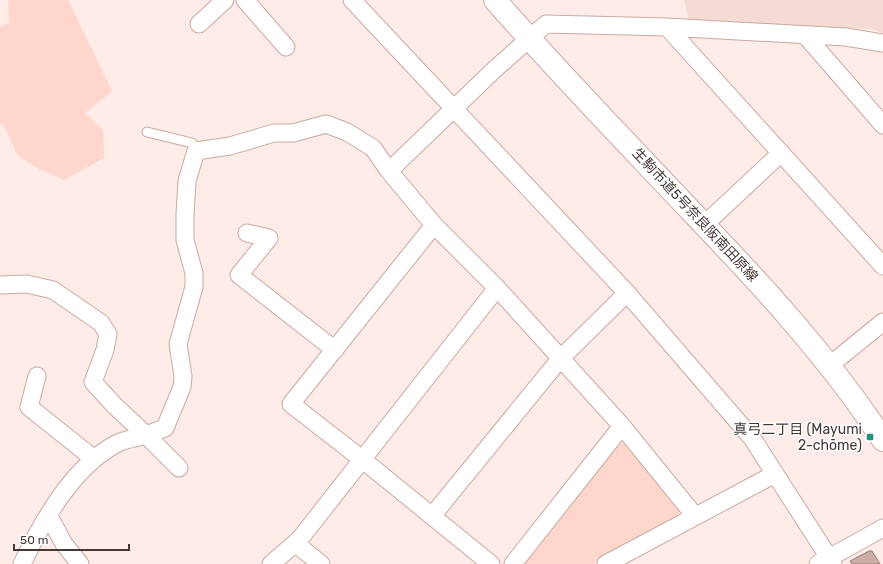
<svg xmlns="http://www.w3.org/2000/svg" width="883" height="564" viewBox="0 0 883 564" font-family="Rubik,'Noto Sans JP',sans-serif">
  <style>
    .built { fill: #f4dcd5 }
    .green { fill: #fed6cc }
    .building { fill: #cbada5; stroke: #957972 }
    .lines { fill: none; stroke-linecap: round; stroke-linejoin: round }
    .lane-casing { stroke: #c8aaa2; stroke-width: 11 }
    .street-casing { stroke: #c8aaa2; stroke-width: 19 }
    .secondary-casing { stroke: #c8aaa2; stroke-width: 24 }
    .lane { stroke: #fff; stroke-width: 9 }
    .street { stroke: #fff; stroke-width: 17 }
    .secondary { stroke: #fff; stroke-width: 22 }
    .poi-dot { fill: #19957c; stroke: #fff; stroke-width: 1.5 }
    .labels { text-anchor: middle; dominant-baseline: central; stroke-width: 3; stroke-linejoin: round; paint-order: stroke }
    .street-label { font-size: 14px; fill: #453835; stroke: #fff }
    .poi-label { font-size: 14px; fill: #453835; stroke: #fff; text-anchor: end }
  </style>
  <rect width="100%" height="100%" fill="#ffebe7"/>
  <!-- built -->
  <path class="built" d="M684,0H883V33L870,29L689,20Z"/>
  <!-- green -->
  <path class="green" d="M8,0H68L112,91L85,113L103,130L104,158L64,180L37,168L18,156L3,124L0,125V27L9,23Z
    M618,443L629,444L681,508L678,517L593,564H522Z"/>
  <!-- building -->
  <path class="building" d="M869,551H872L880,564H852L850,561Z"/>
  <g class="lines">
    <!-- lane casing -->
    <g class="lane-casing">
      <path id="lane" d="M147,132L192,143L196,151"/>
    </g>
    <!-- street casing -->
    <g class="street-casing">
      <path id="street" d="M245,0L286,47
        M352,0L627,293L752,438L833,564
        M199,24L225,0
        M667,27L883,266
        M805,35L883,125
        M389,171L495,69L546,24L667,27L846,37L883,43
        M434,225L291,404L363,460L491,564
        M704,225L781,153
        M247,233L269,238L239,275L335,350
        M0,285L27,284L53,290L101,323L108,334L105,350L93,382L114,405L146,435L165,428L182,387L183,376L178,344L194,287V273L185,240V214L187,181L196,151L230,146L274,133H293L326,124L347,132L373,148L389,171L434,225L497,288L622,426L695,516
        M830,365L883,322
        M37,376L29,407L93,458
        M49,516L64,544L80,564
        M432,516L560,359L627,293
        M296,544L321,564
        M22,564C43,520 73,467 116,444C125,439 137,438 146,435L179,468
        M271,564L299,540L497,288
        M513,564L622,426
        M606,564L775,474
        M818,564L883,528"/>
    </g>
    <!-- secondary casing -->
    <g class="secondary-casing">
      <path id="secondary" d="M495,0C558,72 625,141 691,211C760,283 828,356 883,440"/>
    </g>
    <!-- lane -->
    <use href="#lane" class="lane"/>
    <!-- street -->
    <use href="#street" class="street"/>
    <!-- secondary -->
    <use href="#secondary" class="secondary"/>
  </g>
  <!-- markers -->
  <rect class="poi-dot" x="866" y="433" width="8" height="8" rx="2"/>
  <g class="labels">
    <!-- street labels -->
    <g class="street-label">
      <text transform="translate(695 215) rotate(47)">生駒市道5号奈良阪南田原線</text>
    </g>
    <!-- poi labels -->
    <g class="poi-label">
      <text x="862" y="429">真弓二丁目 (Mayumi<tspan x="862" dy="16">2-chōme)</tspan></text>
    </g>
  </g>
  <!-- scale -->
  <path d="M14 544v6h115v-6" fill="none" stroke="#453835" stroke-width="2"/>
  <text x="20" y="544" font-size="12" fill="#453835" stroke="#ffffff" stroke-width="3" paint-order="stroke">50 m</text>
</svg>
